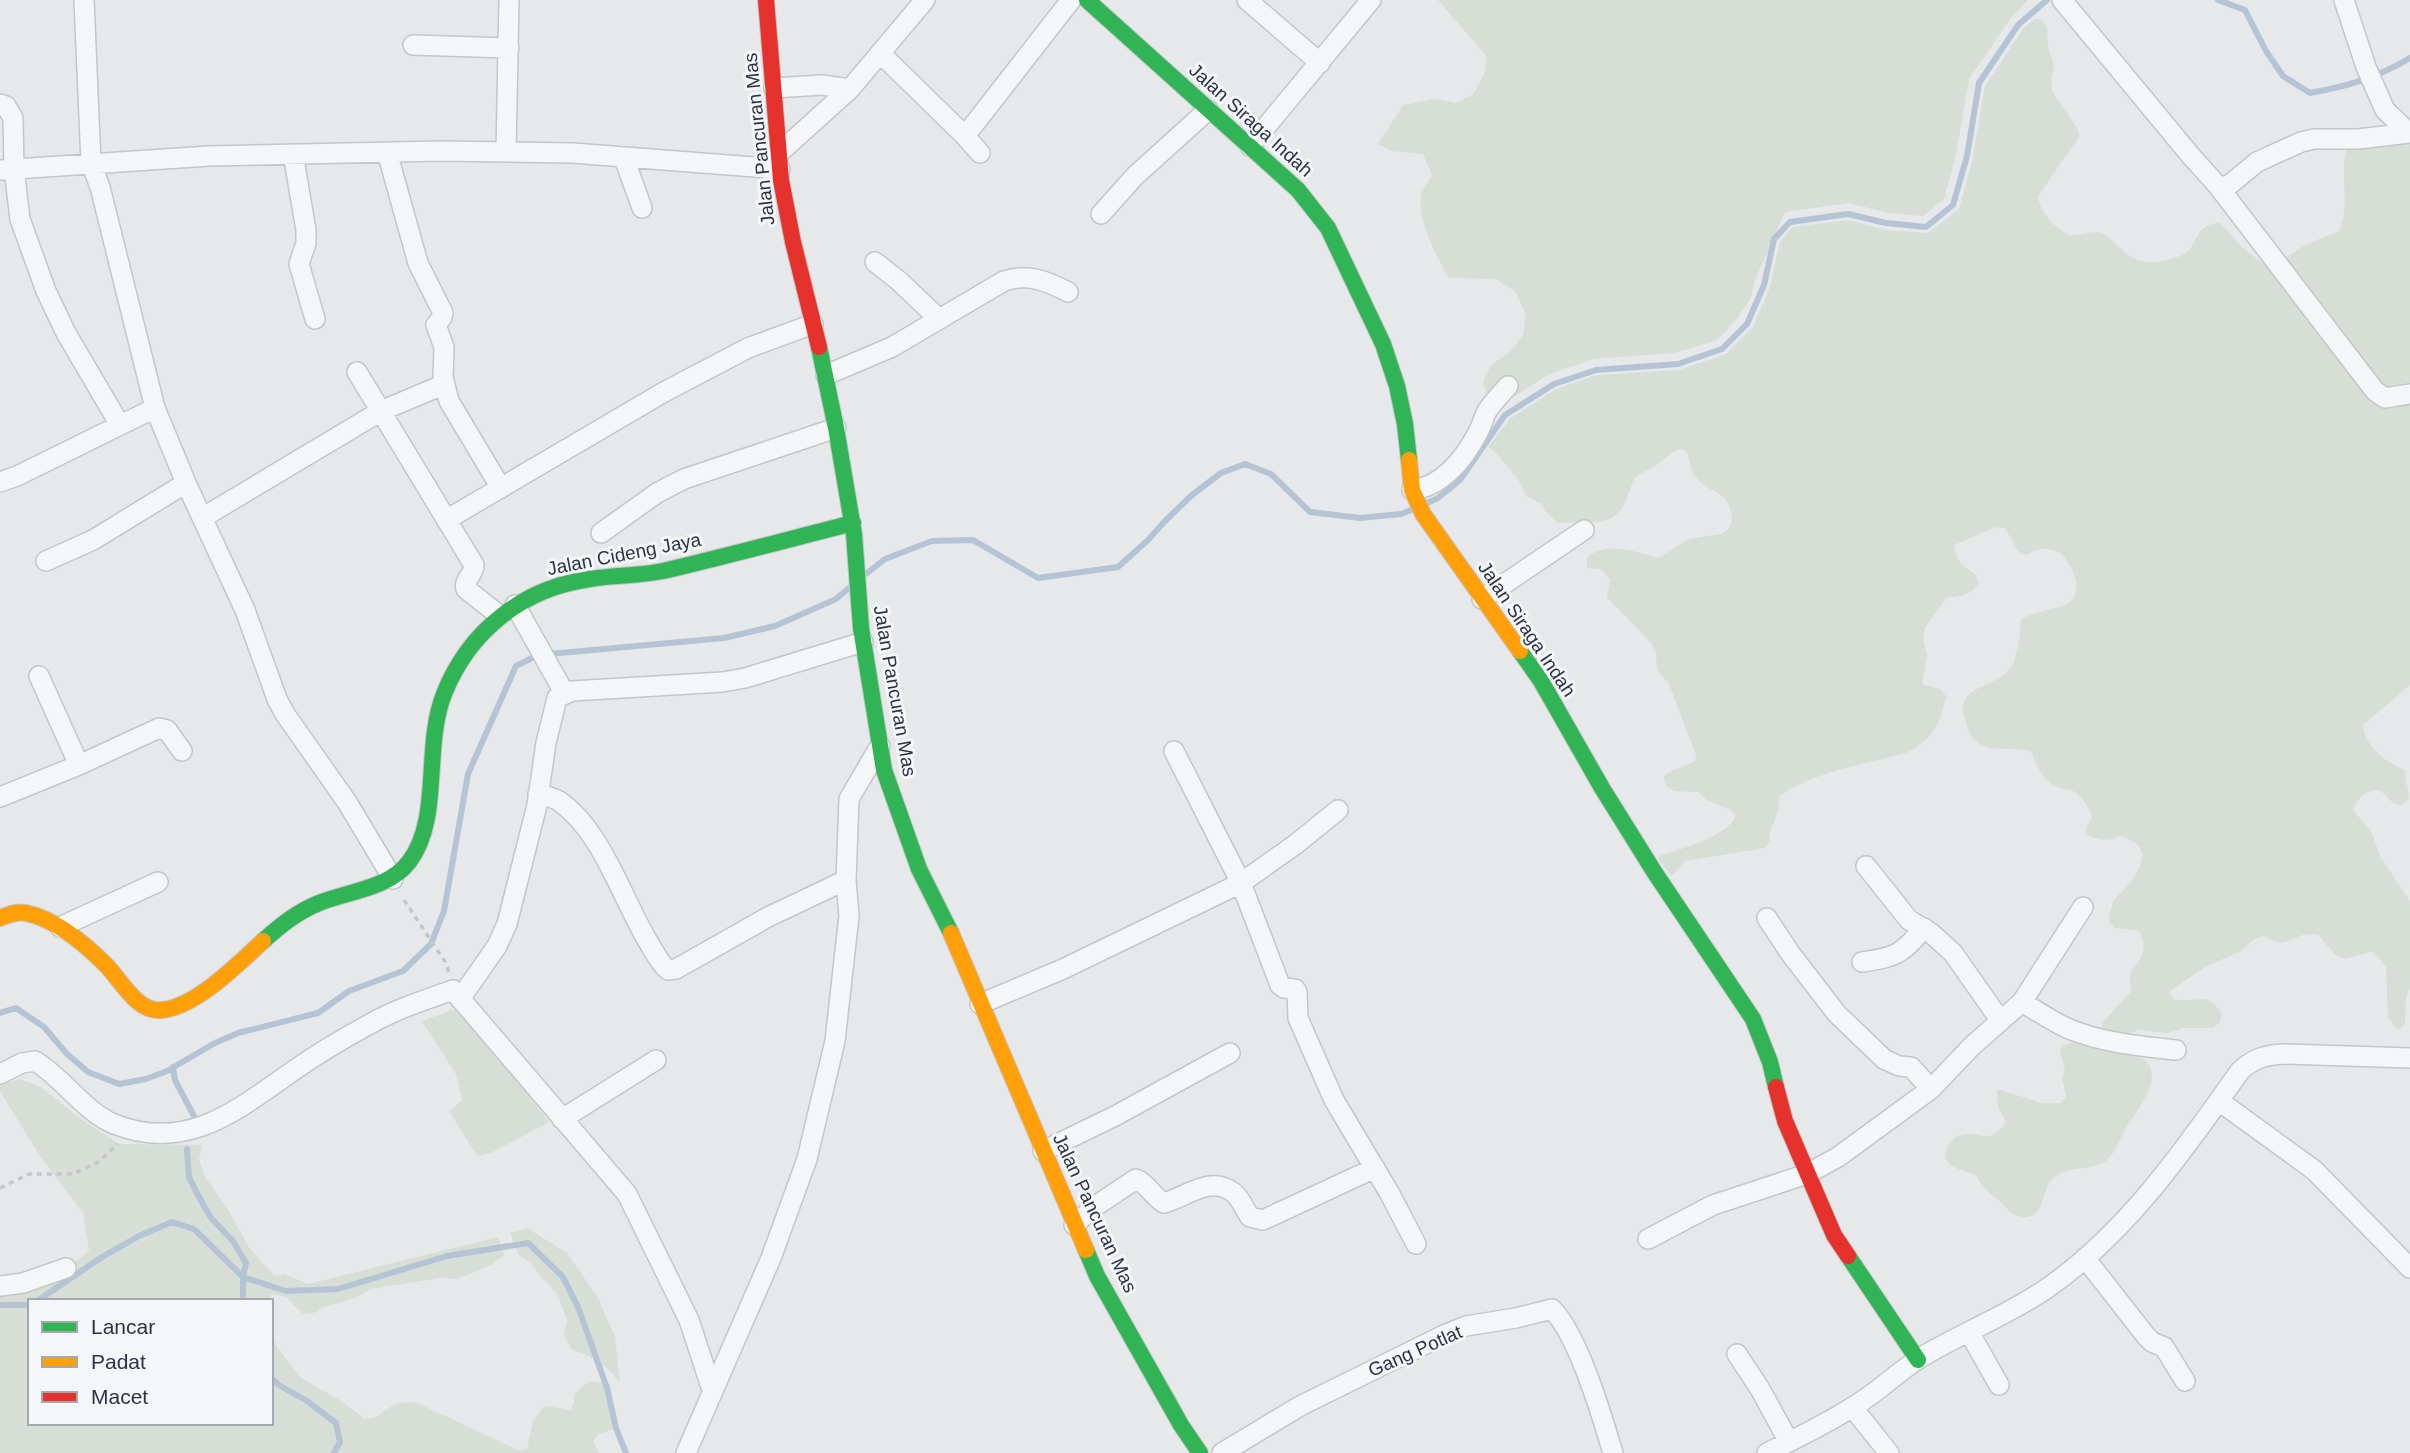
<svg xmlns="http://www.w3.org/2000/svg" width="2410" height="1453" viewBox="0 0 2410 1453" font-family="Arial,sans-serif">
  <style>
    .green { fill: #d6ded6 }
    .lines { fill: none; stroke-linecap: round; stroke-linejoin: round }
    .stream { stroke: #b4c4d5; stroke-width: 6 }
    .street-casing { stroke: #c4c6c8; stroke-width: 22 }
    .fast-casing { stroke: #c4c6c8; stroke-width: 18 }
    .slow-casing { stroke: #c4c6c8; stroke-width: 18 }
    .jam-casing { stroke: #c4c6c8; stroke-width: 18 }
    .path { stroke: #c5c6ca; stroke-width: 3.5; stroke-dasharray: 5 5; stroke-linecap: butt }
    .street { stroke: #f5f6f7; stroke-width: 19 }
    .fast { stroke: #30b455; stroke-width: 16 }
    .slow { stroke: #ff9f0a; stroke-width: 16 }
    .jam { stroke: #e5322d; stroke-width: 16 }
    .labels { text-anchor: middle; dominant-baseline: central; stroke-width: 6; stroke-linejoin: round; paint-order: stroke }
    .street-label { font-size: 19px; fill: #2b3445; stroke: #f4f6f9 }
  </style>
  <rect width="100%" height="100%" fill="#e6e8ea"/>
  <!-- green -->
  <path class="green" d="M1438,0H2028L2011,18L1969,79L1956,154L1944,199L1923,216L1888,213L1849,203L1785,212L1754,282L1751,297L1738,318L1717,340L1675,353L1594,359L1549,374L1498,407L1487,395L1483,382L1491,365L1510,352L1523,335L1526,315L1515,291L1496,279L1449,278C1435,253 1418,223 1421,194C1422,188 1429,181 1432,175L1423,154L1392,151L1378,144L1403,105L1434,99L1455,103L1473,95L1485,73L1487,57Z
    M2037,19L2042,20L2047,28L2048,47L2054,65L2051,83L2053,93L2077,128L2079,137L2038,196C2040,213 2054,227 2069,235C2080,236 2091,230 2101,233C2108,235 2113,242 2118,246C2138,266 2151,265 2177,257C2201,251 2190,224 2220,223L2242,247L2275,273L2357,379L2410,401V685L2363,725C2364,745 2387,764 2405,770L2409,798L2402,805L2393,803L2380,790C2365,789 2359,797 2353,810L2371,831L2381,858L2410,901V989L2406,996L2405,1024L2398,1030L2395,1028L2388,1016L2386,967L2373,951L2346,959C2333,956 2327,945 2319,935C2298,932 2297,940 2280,943L2263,936L2253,940L2240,952L2206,966L2169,992L2174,999C2197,1005 2206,988 2222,1014L2220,1023L2212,1028H2184L2167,1033L2139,1030L2122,1035L2103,1032L2102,1023L2132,990C2121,964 2154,964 2140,932C2131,928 2124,930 2114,928L2109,921C2110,913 2111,906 2115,899C2119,893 2126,889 2130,883C2146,862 2150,844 2120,836C2108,843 2099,839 2086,835L2087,826L2092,818C2090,809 2082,796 2073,791C2068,788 2062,790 2057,787C2043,781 2036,765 2031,751C1997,745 1975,759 1964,717C1961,707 1963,699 1971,693C1983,684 2003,680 2011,667C2019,655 2019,634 2021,620C2039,606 2075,613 2076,589C2077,574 2069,564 2061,553C2048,547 2038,547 2027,555L2018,551L2005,528L1996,527L1954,545C1955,562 1963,565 1976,575L1978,584C1969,597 1961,595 1946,598L1925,628L1923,638L1927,656L1922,684L1940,689L1946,696C1940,724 1933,740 1906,753C1869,763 1809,773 1780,796L1777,814L1770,832V841L1765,848L1685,861L1672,876L1658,859L1661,855C1678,851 1734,833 1735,815L1729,809L1708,801L1698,792L1675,791L1667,787L1664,778L1665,774L1694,762L1697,758L1669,684L1657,670L1656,652L1652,644L1607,597L1610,579L1601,569L1587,568V558C1604,540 1637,552 1658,558L1689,539L1721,534L1729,529C1732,523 1732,519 1731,513C1728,491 1707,492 1696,477C1690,470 1690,459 1686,450L1681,449L1673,452L1658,464L1635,477L1622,509L1612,518L1599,522L1558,523L1545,511L1542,504L1526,496L1518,479L1495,452L1488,447L1510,419L1556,389L1597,375L1679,370L1726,354L1753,327L1770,287L1780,242L1793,227L1848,220L1885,230L1928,233L1959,209L1973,158L1985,86L2023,29L2033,20Z
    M2410,139V388L2386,392L2283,260L2307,244L2339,231C2351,205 2339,174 2347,147Z
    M458,1008L549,1122L491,1153L477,1156L449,1111L462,1101L457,1076L422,1021Z
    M2073,1043C2090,1046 2140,1050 2149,1065C2160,1084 2135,1113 2126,1128C2120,1138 2117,1151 2107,1160C2091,1172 2068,1164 2052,1180C2041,1191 2045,1215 2027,1217C2011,1218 2007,1207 1997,1199C1986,1189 1983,1188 1976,1175C1963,1170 1935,1165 1949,1145C1952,1140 1956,1136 1961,1135C1980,1130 1989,1147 2006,1122L1998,1107L1997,1089L2042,1103H2061L2066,1096L2062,1079L2065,1070L2060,1053L2063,1045Z
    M20,1079L41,1087L81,1119L119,1144L202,1145L199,1159L205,1177L227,1208L250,1249L275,1276L284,1274L308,1284L498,1237L504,1255L491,1265L457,1279L440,1278L371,1289L352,1299L324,1307L317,1312L307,1314L302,1313L286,1297L272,1294L269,1301H30V1423H271V1334L277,1347L301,1378L341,1401L365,1419L374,1418L397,1403L415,1402L518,1450L527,1449L533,1422L543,1407L552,1406L571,1411L574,1403V1394L589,1381L610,1384L616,1428L599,1434L593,1441L599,1453H0V1295C36,1297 63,1271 89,1251L83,1213L40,1156L0,1091V1085Z
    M527,1228L567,1253L598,1298L615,1337L620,1382C606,1364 592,1357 571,1349L564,1335L567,1320L557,1293L539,1275L532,1264L519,1255L510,1233Z"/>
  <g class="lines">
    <!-- stream -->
    <path class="stream" d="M2218,0L2245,10L2266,51L2283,76L2310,93C2348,86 2376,78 2410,58
      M1425,504L1438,498L1460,480L1505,415L1554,384L1596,370L1678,364L1722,349L1747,324L1764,285L1774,239L1790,222L1848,214L1886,223L1926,227L1953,205L1967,156L1979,83L2018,25L2047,0
      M866,574L885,559L932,541L973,540L1038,578L1118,567L1148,540L1166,520L1192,495L1221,473L1245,464L1271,474L1310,512L1360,518L1401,514L1411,510
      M0,1013L16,1008L44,1027L67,1054L88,1072L119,1084L146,1079L167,1071L215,1043L238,1033L318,1013L349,991L403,971L431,944L444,911L468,774L516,666L538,655L724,638L775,626L836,599L849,588
      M173,1067L175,1080L195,1118
      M187,1149L189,1177L199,1197L211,1218L233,1241L246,1263L243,1277V1301
      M37,1301L102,1257L139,1236L172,1222L194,1229L243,1277L286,1291L338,1289L447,1256L528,1243L563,1277L578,1307L607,1388L616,1428L626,1453
      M0,1305H30
      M271,1378L279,1385L307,1401L336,1423L340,1442L334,1453"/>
    <!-- street casing -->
    <g class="street-casing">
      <path id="street" d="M84,0L91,163L100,187L155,408L186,483L245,610L277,699L285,714L347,802L393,879
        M1247,0L1320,63
        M2062,0L2191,156L2218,186L2375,391L2385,398L2410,394
        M2344,0L2366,67L2385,110L2409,133
        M413,45L509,48
        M880,53L965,136
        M774,88L822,85L850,89
        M0,104L6,106L13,118L14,169L20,219L46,291L66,333L120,425
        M1250,146L1371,0
        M387,152L418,263L443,313L442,317L436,325L444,347L443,377L449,401L501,488
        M506,152L509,0
        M779,153L850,89L925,0
        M980,153L965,136L1071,0
        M293,154L306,230V243L299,264L315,319
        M624,158L642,208
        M0,170L209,156L440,151L573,153L780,169
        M2218,186H2228L2257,162L2301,142L2314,139H2358L2410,133
        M1101,214L1135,176L1208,110
        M875,262L899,281L938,318
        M357,372L474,565C474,575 463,580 466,589L499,615
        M826,375L892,347L1004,281C1028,273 1047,281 1068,292
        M0,482L17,476L155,408
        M1412,490C1441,487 1463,460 1476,436C1481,428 1483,419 1487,411C1493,402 1501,394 1508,386
        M202,518L381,411L445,384
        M446,520L664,392L748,348L813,324
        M601,533L657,493L684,479L836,428
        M46,561L93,540L186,483
        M1482,599L1584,530
        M515,605L565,694
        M1174,751L1241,883L1280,985L1284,988L1295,989L1297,992L1298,1018L1334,1100L1390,1194L1416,1244
        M79,765L159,728L167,730L182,751
        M538,794C545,796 553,797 559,801C601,830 621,895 646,938C653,949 658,962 668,970L676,969L768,917L846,880
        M0,797L79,765L39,676
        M1866,866L1909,920L1931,933L1953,953L2000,1020
        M1767,918L1790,953L1837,1014L1884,1059L1899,1066L1911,1067L1931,1089
        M60,927L158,882
        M1862,962C1896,957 1901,955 1924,928
        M460,999L497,946L507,924L537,805L546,743L557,698L572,691L723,682L745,678L863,642
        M2022,1002L2083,907
        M980,1004L1063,969L1241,883L1296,844L1338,810
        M0,1074L22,1063L35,1061C62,1077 86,1113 114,1124C187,1153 237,1110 293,1071C317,1054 344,1038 370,1024C396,1009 425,1000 453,990L627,1194L689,1320L712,1390
        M2219,1101L2314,1170L2410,1268
        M562,1119L656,1060
        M1043,1151L1115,1116L1230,1053
        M1074,1225L1094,1207L1136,1179C1147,1183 1153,1197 1164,1203C1187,1197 1210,1174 1234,1193C1241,1199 1245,1210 1250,1217L1263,1220L1375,1168
        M1648,1239L1713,1205L1807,1174L1838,1157L1931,1089L1972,1046L2022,1002C2037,1011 2053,1022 2069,1029C2104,1043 2139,1046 2176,1050
        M2085,1258L2146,1336L2152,1342L2164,1347L2185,1381
        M0,1286L23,1283L66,1268
        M1969,1332L1999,1385
        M1737,1354L1760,1389L1789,1442
        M1853,1408L1889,1453
        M686,1453L771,1258L807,1159L835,1041L849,916L846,880L849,799L880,746
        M1222,1453L1300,1406L1444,1335L1466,1326L1516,1318L1552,1309C1578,1335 1602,1416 1613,1453
        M1767,1453C1795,1439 1824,1425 1851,1408C1876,1394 1896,1373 1920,1358C1961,1333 2007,1316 2046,1289C2126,1234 2185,1149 2240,1071C2254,1058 2265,1055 2284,1054L2410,1058"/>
    </g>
    <!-- fast casing -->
    <g class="fast-casing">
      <path id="fast" d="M1087,0L1298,190L1328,228L1383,344L1397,386L1405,424L1409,460
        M819,347L836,428L854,534L861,628L884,770L919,869L951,933
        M1520,651L1541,681L1602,788L1655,873L1753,1019L1770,1062L1776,1087
        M263,941C281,925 297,912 319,903C349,891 388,889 409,862C442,819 423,747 444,694C469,631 523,588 590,579C614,575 639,576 663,571C727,556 790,539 853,523
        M1086,1250L1097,1276L1181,1425L1200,1453
        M1848,1256L1918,1360"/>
    </g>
    <!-- slow casing -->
    <g class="slow-casing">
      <path id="slow" d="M1409,460L1412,490L1423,514L1520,651
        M0,918C8,915 17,911 26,913C56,919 85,944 106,965C121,980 137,1013 162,1010C196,1007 239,963 263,941
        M951,933L1086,1250"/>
    </g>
    <!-- jam casing -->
    <g class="jam-casing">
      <path id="jam" d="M766,0L781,180L793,242L819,347
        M1776,1087L1785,1121L1834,1235L1848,1256"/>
    </g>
    <!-- path -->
    <path class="path" d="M404,900L446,963L449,973
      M0,1188L29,1174H73L97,1163L118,1144"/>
    <!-- street -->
    <use href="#street" class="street"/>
    <!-- fast -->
    <use href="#fast" class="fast"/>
    <!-- slow -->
    <use href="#slow" class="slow"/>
    <!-- jam -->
    <use href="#jam" class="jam"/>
  </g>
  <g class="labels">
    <!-- street labels -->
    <g class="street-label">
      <text transform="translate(1251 120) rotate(42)">Jalan Siraga Indah</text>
      <text transform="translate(759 139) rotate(-96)">Jalan Pancuran Mas</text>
      <text transform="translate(624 554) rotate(-11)">Jalan Cideng Jaya</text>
      <text transform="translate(1527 629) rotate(56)">Jalan Siraga Indah</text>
      <text transform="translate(895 691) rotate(80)">Jalan Pancuran Mas</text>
      <text transform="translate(1095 1213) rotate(65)">Jalan Pancuran Mas</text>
      <text transform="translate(1415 1351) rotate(-24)">Gang Potlat</text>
    </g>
  </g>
  <!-- legend -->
  <rect x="28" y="1299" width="245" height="126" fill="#f4f6f9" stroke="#a4a8b1" stroke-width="2"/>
  <rect x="42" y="1322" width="35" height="10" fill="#30b455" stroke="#a4a8b1" stroke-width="2"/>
  <text x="91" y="1334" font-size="21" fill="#2b3445">Lancar</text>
  <rect x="42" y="1357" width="35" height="10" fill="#ff9f0a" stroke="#a4a8b1" stroke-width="2"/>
  <text x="91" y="1369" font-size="21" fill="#2b3445">Padat</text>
  <rect x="42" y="1392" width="35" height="10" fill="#e5322d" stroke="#a4a8b1" stroke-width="2"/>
  <text x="91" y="1404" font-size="21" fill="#2b3445">Macet</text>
</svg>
